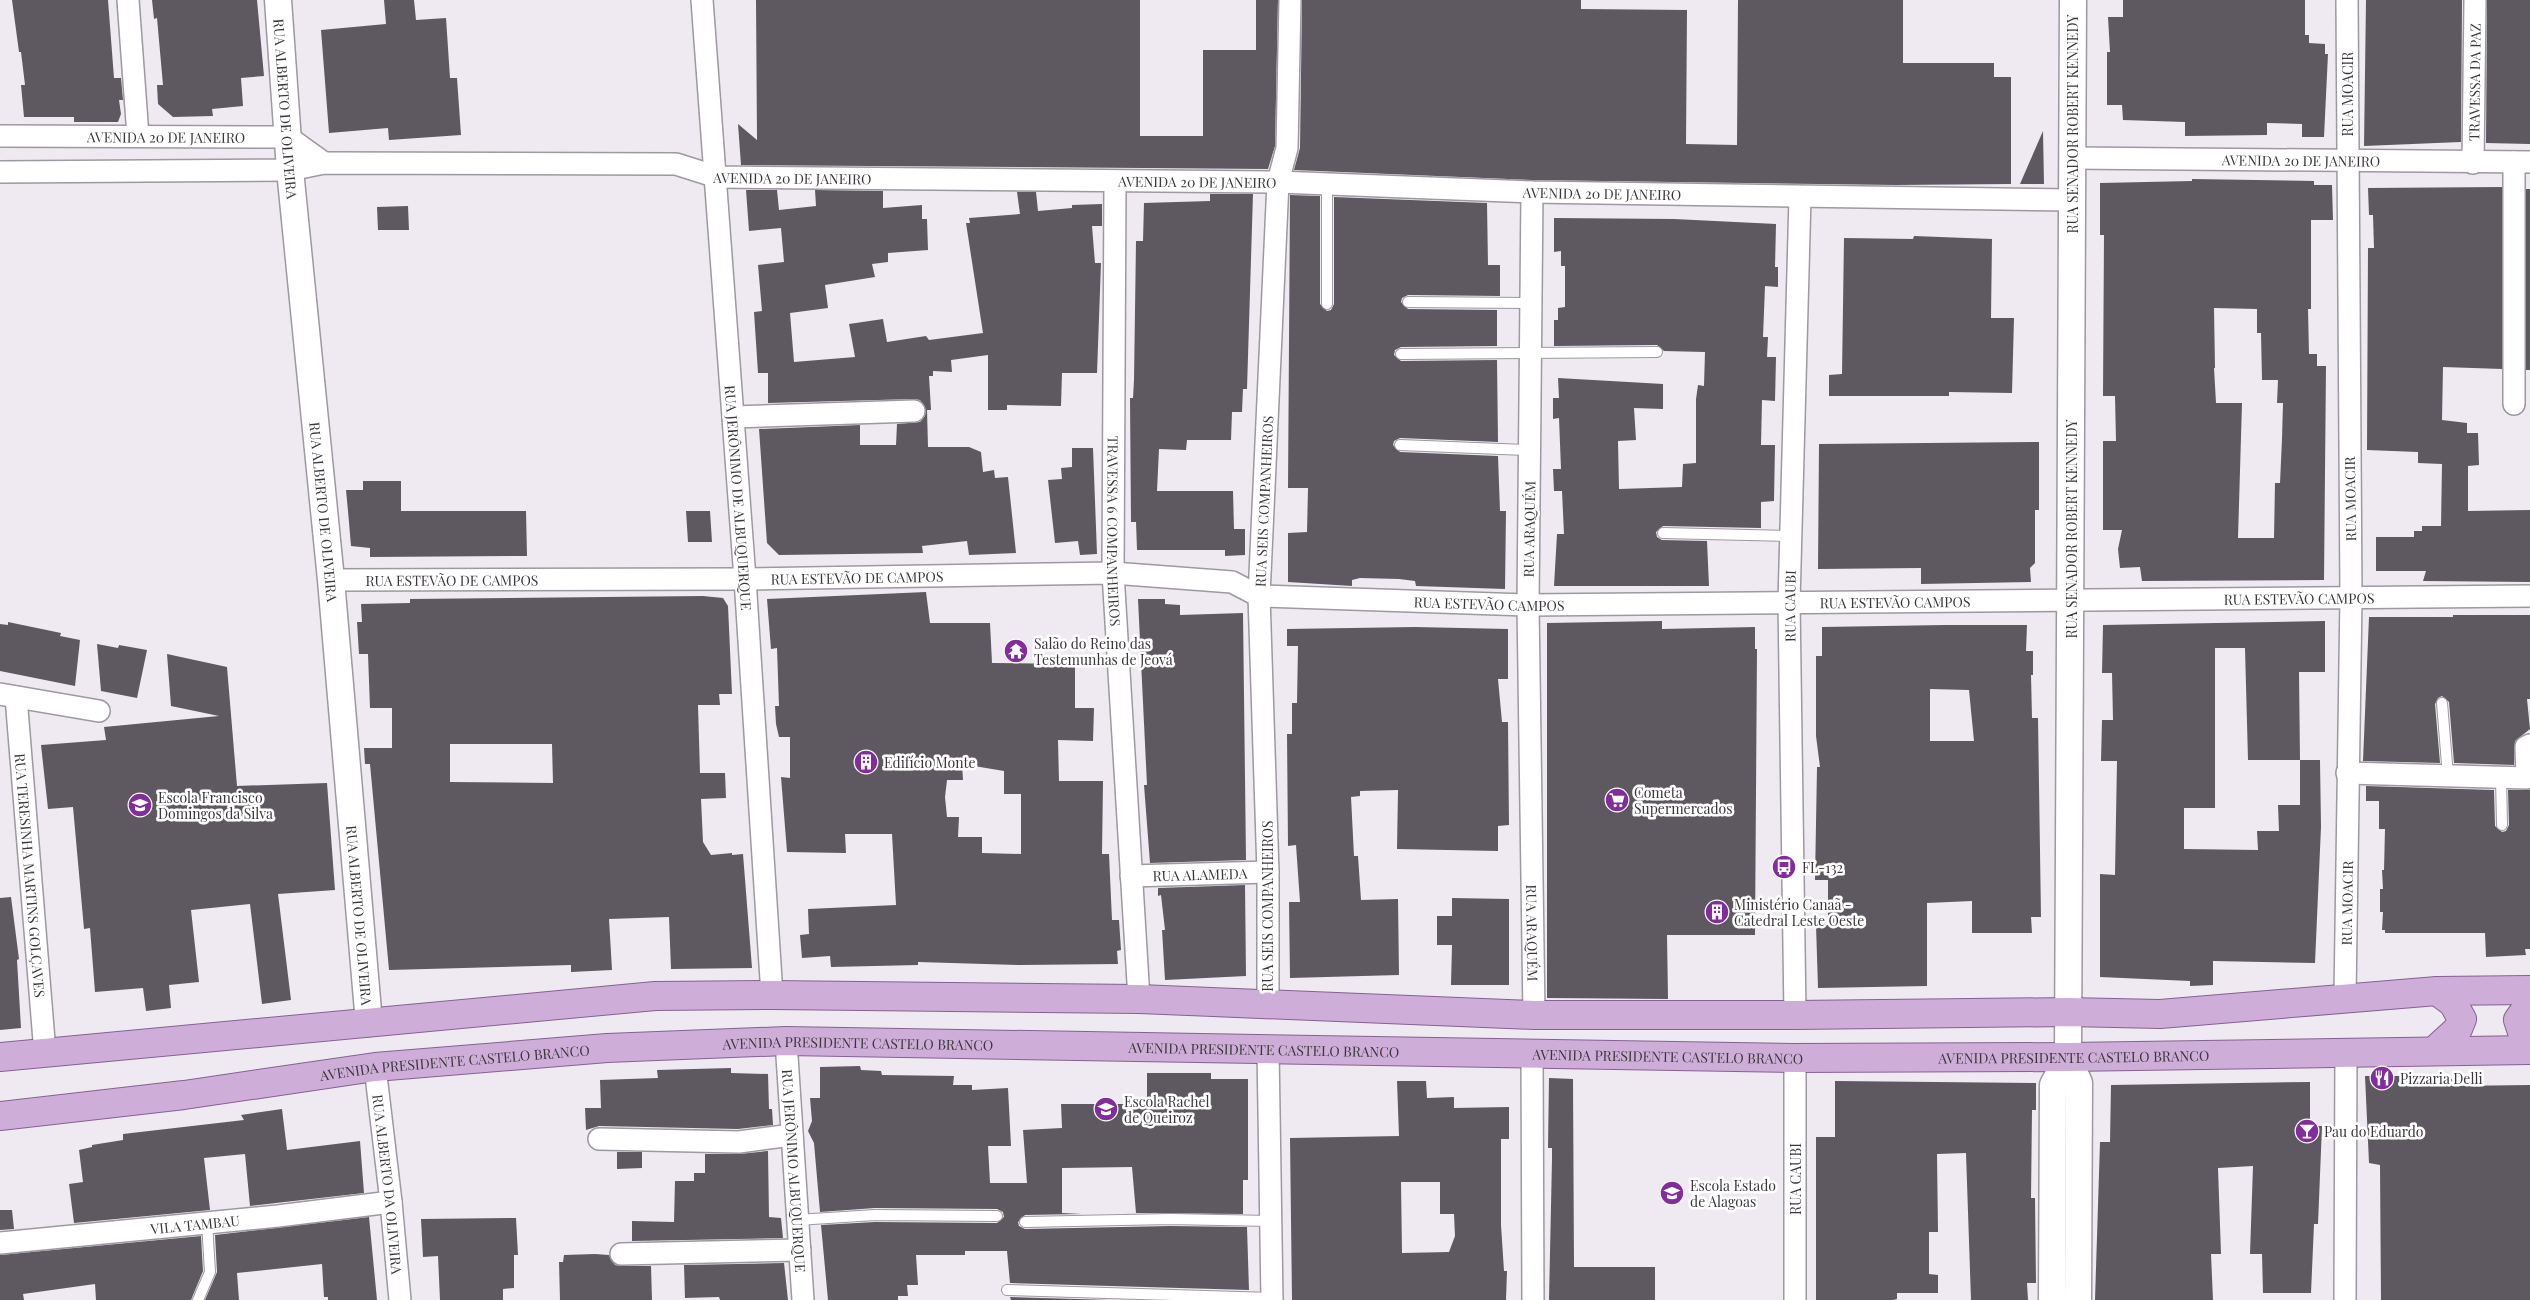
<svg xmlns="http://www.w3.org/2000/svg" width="2530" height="1300" viewBox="0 0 2530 1300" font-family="'Playfair Display',serif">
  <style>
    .building { fill: #5e5960; fill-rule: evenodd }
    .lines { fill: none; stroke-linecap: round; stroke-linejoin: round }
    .service-casing { stroke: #9e98a0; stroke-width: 12 }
    .minor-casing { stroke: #9e98a0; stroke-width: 24 }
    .tertiary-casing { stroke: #9e98a0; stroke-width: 29 }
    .primary-casing { stroke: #856191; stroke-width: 30 }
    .service { stroke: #fff; stroke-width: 10 }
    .minor { stroke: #fff; stroke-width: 21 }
    .tertiary { stroke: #fff; stroke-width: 26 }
    .primary { stroke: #ceaed9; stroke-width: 28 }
    .labels { text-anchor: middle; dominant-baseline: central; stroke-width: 5; stroke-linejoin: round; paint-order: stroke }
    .street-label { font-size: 14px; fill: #3a373a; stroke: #fff }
    .poi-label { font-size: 14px; fill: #3a373a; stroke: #fff; text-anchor: start }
  </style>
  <rect width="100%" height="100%" fill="#efe9f2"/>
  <!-- building -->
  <path class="building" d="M12,0H108L114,78H121L123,100H119L121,114L118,122H74V117H24L21,85H25L21,52H19Z
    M152,0H257L264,76L241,78L243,106L212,109L213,116L173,117L158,104L157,85H163L157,18L154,19Z
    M384,0H414L416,20L446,18L450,78H457L461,135L389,140L388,128L329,133L321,30L386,24Z
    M756,0H1140V136H1203V50H1256V0H1278L1275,146L1268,169L741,165L738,124L757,140Z
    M1302,0H1581V9L1687,10L1686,144L1737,145L1738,0H1903V63H1994V77H2011V184L1896,185L1532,180L1294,170L1300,148Z
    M2123,0H2305V35H2309V43L2325,44V54H2328L2324,137H2302V124L2267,123V135L2185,136V122L2123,120L2122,105H2107V52H2110L2108,17H2123Z
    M2366,0H2462L2461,142L2364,146Z
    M2487,0H2530V144L2486,143Z
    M2043,131L2044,184H2020Z
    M2192,179L2314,181V185H2332L2333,220H2311V309H2308L2309,354H2317V366H2326L2324,580L2142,581L2140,567L2120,568L2118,549L2122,530H2103V441H2116L2115,396H2103L2104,235H2100V183L2192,181ZM2214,308L2257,309V333H2261L2262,380H2278L2277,403H2283L2282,439L2280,483H2275L2274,538H2238L2242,403H2216L2214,368H2215Z
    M2502,187V369L2443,367L2442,420L2467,423V433H2478L2479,465L2468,466V511L2530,510V582L2423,581L2426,571H2376V537H2414V531H2422V526H2441L2442,464L2418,463V452L2367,450L2368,248H2374L2373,215H2369L2368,188Z
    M2526,189H2530V370H2526Z
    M746,190H777L779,210L816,206L815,190L883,191V208L922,205V219H927L928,250L888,253V262L872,264L875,277L825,285L828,308L790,313L794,362L855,357L849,324L883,319L887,342L926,336L929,340L983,333L966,223H970L969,218L1020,214L1017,192H1036L1038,211L1072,208V205L1102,204V226H1092L1095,263H1101L1097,373H1062L1061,406L1007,405V410H988V355L951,360L952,372L933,371V376H929L931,410H927L928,447H969L981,452L983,472L994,470L995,478L1008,477L1016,553L969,555L967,541L922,546L923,553L779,555L767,543L759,429L860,425V445H896L897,424L920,422L925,416L926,410L920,400L914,399L768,403V373H758L754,312L762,311L758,265L784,262L781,228L749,231Z
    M1210,194H1253L1247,389H1243L1242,412H1232L1231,440H1187L1186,450L1159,449L1157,491H1233L1234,529H1245V555L1225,556V550H1137L1136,522H1131L1130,398H1133L1134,380L1136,241H1143L1144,203L1210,201Z
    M1290,195L1320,196V304L1327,311L1331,310L1334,304V197L1487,203L1488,265H1500V296L1408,295L1402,298L1401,302L1408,309L1497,310V346L1401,347L1395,350L1394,355L1401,361L1497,360L1498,442L1400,438L1394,441L1393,445L1400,452L1498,456L1500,511H1506L1505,589L1416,586L1415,581L1399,579L1360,578L1352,580V586L1288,582V533L1307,532L1308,488H1288Z
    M408,206L409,230H378L377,207Z
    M1554,218L1674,219L1776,224L1775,267H1778V287L1765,286L1763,337H1768L1767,357H1776L1775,401L1762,400L1761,445H1775L1774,501L1761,502V528L1663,526L1656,532L1657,537L1662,540L1707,541L1709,586H1554L1557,534H1564L1562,491H1554L1553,469H1561L1559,418L1553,419V398H1559L1558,378L1663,384V409L1634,408L1636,440L1618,441L1619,489L1682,487L1683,464L1696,463V399L1698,385L1704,386L1705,352L1664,351L1657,345L1554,346V320H1558V308L1565,307V266H1561V251L1554,252Z
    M1914,236L1992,239L1991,318H2014L2012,393L1949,392V396H1829V375L1842,374L1844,238L1913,239Z
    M2039,442V510H2035V563L2030,568L2031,582L1921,584V568L1818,569L1819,444Z
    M1072,448H1093L1097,554L1080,555L1078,541L1055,543L1048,480L1062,479L1061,468L1072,467Z
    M363,481H401V511H526L527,556L370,557V548L351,546L348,511L346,490H363Z
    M686,511H710L712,542H688Z
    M926,592L930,623H990L992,663L1075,664V708H1094L1093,741L1058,740L1059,781H1103L1102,854H1109L1112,920H1119L1121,950L1117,951L1118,964L1020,965L918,962V965L831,967L830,956L802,958L800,935L809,934L808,909L896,905L892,834H845L846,853L787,852L781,777L790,778V737H779L776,724L775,706H779L777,648L771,649L767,599ZM962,764L1004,771V794H1021V854L982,853V837H958L959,817H947L945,797L947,780H963Z
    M703,596L723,598L728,606L732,694H719L720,705H698L700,773H725L726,798L701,799L703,842L711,855L732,853V855L743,854L752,968L671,969L669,917L609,919L612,970L571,972V965L389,970L370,764H365L364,748H392V708H370L368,654H359L357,622H362L361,604L410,603V599ZM450,744H552L553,783L450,782Z
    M1138,599H1165V604L1180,605V615L1243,613L1246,860L1150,863L1144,785H1147Z
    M2453,615H2530V699H2527L2530,729L2515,741L2514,765L2454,763L2449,702L2442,696L2438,698L2435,704L2440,763L2363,761L2369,617H2453Z
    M1662,621V629L1755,627V649H1757L1755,935H1667L1668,999L1547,998V623Z
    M2325,621V672H2299L2300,760H2320L2321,827L2315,963L2213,961V985L2190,986V981L2100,977V874L2115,875L2117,761H2101L2102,720H2113L2112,673H2102L2103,625ZM2215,648H2245L2248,760H2300V805H2278L2279,831H2257L2258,850L2184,849V808H2215Z
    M8,622L61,633L60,636L80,640L75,686L0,671V624L8,625Z
    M1945,625H2027L2026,651H2033V675H2031L2032,718H2038L2041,917H2031L2032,933H1972V901L1927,903V986L1818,988L1816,925H1828V880H1815L1817,767H1820L1816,736V656H1822V627ZM1930,689L1969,690L1974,741H1930Z
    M1415,627L1508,629V679H1498L1502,722H1508L1509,825L1498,826V851L1397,849L1398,790L1360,791V796L1351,797L1354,856H1358L1361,900L1398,899L1399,975L1290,978L1289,902H1300L1296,845L1288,846L1287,734H1292V703H1297L1298,646H1287V629Z
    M97,644L118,648L119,645L147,650L137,698L101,691Z
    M167,654L227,667L237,786L327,783L335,890L278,894L291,1000L262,1004L250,904L191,910L199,982L169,985L171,1008L146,1011L143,988L95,992L90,928L84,929L73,807L48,809L41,745L106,740L104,727L219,716L171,706Z
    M2366,786L2494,790L2495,826L2502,832L2506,831L2509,825L2508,790H2530V949H2525L2526,955L2486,957L2485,933H2385V930H2382L2383,912H2380V889H2383L2382,870H2384L2385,829H2379V801H2366Z
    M1245,885L1246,976L1165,980L1162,930H1165L1161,895L1158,896V888Z
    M11,897L19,959L17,960L21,1028L0,1030V898Z
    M1452,898L1509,899V985H1451L1452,945H1437V916H1452Z
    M860,1066L861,1070L881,1071L882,1075L954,1076L953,1085H972V1090L1008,1088L1011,1146H988L990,1183H1027L1023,1130L1062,1128L1061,1104H1138V1098H1147V1073H1211V1079H1248V1180H1243V1214L1136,1213L1132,1167L1062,1168V1213L1082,1214L1025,1215L1018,1222L1019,1226L1025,1229L1170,1226L1247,1227L1249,1290L1010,1283L1007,1251H965V1255H916L918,1285H907L908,1296H898V1300H828L821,1225L875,1222L997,1223L1004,1217L1003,1212L997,1209L875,1208L820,1212L814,1143L808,1131L812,1121L810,1098H820V1067Z
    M731,1068V1073L768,1074L769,1109H772L773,1125L738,1129L599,1126L586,1130L585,1108H601L600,1080L658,1078L657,1070Z
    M2365,1076H2424V1079H2452V1086L2530,1085V1300H2381L2380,1165L2369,1163Z
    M1549,1078L1573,1079L1574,1267H1655V1300H1549L1552,1159V1148H1548Z
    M1397,1081H1426L1427,1098L1454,1097V1108L1509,1107V1139H1501V1225L1504,1271H1507L1506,1300H1292L1290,1138L1399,1136ZM1401,1182H1440V1214H1454L1455,1236L1449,1252L1402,1253Z
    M1835,1081L2036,1083V1110H2032L2031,1198H2035L2036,1283H2027L2028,1300H1971L1966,1153L1937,1154L1938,1232H1929V1274L1938,1275V1293H1897V1299L1893,1300H1816V1137H1835Z
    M2310,1082V1126H2322L2318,1224H2314L2311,1293H2263L2262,1254H2250L2253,1166L2218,1168L2221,1254H2211L2213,1300H2095L2100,1142H2110L2111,1085Z
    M282,1109L287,1150L360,1141L364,1193L250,1206L245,1154L204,1158L210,1210L74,1223L69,1184L83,1182L79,1150L92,1147V1145L123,1140V1134L244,1120L241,1115Z
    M768,1151L769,1217L781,1218L783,1238L632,1241V1221L674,1222L675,1181H694V1173H705V1154H739Z
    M617,1152H642V1168L617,1169Z
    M0,1210H12L14,1229L0,1230Z
    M369,1217L377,1300H328V1297H324L322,1264L237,1273L239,1300H205L217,1272L215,1235Z
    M516,1218L518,1255H514V1288L503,1289V1300H440L438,1256L423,1257L421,1219Z
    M201,1236L203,1271L191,1300H96L95,1284L23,1294L24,1300H0V1255Z
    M595,1254L609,1255L615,1265L621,1266H651L652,1300H560L559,1262H563L564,1255Z
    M784,1263L788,1300H720L719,1297L685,1298L684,1265Z
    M1010,1297L1110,1300H1011Z"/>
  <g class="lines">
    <!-- service casing -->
    <g class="service-casing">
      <path id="service" d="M1408,302L1531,303
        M1327,304V184
        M1401,354L1657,352
        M1400,445L1529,450
        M1663,533L1790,536
        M2442,703L2448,776
        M2501,777L2502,825
        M797,1220L875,1215L997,1216
        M1025,1222L1170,1219L1271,1221
        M1007,1290L1272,1298
        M198,1300L210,1272L207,1222"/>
    </g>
    <!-- minor casing -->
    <g class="minor-casing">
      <g id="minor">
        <path d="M128,0L138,136"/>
        <path id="s1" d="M702,0L745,579L772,995"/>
        <path id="s2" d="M0,136L288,137L324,163"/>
        <path id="s3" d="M2072,158L2530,162"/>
        <path d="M2514,162V404"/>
        <path id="s4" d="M2473,163L2475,0"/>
        <path id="s5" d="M0,172L290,170L324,163L676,164L717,177L1278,182L1532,192L2072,200"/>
        <path id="s6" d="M1115,182L1113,573L1139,999"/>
        <path id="s7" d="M1532,192L1528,605L1534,1015"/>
        <path d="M733,417L914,411"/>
        <path id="s8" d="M331,580L745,579L1113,573L1232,582L1259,596L1528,605L2530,596"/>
        <path d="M0,694L99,711"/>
        <path id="s9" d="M16,697L45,1053"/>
        <path d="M2347,773L2527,778L2526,747L2530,745"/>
        <path id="s10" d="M1131,876L1268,872"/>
        <path id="s11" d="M2345,997L2351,597L2347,0"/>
        <path id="s12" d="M1268,1005V872L1259,596L1278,182L1287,148L1290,0"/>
        <path id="s13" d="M1795,1015L1789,602L1800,197"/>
        <path id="s14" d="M786,1041L803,1300"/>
        <path d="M1268,1049L1272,1300"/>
        <path d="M1532,1054L1533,1300"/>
        <path d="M1795,1058V1300"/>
        <path id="s15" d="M375,1067L391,1202L400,1300"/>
        <path d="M599,1139L739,1142L792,1135"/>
        <path id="s16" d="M0,1243L278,1216L391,1202"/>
        <path d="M621,1254L800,1250"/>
        <path d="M2345,1300L2346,1051"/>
      </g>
    </g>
    <!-- tertiary casing -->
    <g class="tertiary-casing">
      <g id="tertiary">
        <path id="s17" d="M278,0L290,170L331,580L369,1023"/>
        <path d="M2073,0L2068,1057L2079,1083L2078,1300"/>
        <path d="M2052,1300L2053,1085L2068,1057"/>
      </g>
    </g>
    <!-- primary casing -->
    <g class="primary-casing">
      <g id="primary">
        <path d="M2530,1003L2518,1020L2522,1032L2530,1040"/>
        <path d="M2434,1051L2458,1029L2462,1019L2453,1003L2437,991"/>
        <path d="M0,1057L655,996L772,995L1139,999L1534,1015H1795L2068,1012L2160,1014L2437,991L2530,990"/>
        <path id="s18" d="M0,1116L184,1095L375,1067L607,1048L786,1041L1795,1058L2068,1057L2530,1050"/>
      </g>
    </g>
    <!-- service -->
    <use href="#service" class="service"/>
    <!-- minor -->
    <use href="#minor" class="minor"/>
    <!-- tertiary -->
    <use href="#tertiary" class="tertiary"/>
    <!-- primary -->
    <use href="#primary" class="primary"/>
  </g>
  <!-- icons -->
  <defs>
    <g id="temple-disc" transform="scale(1.25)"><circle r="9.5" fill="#822d9b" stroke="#fff"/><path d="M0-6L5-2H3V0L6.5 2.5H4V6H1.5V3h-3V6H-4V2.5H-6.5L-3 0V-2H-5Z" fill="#fff"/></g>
    <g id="building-disc" transform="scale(1.25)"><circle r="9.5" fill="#822d9b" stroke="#fff"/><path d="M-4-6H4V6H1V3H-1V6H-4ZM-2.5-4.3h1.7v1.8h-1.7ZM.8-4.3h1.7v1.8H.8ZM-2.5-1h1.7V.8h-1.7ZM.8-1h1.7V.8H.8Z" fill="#fff"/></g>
    <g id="supermarket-disc" transform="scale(1.25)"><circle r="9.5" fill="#822d9b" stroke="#fff"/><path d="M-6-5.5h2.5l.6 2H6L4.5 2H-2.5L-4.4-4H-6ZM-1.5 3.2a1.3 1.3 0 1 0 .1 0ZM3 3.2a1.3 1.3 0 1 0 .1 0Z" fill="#fff"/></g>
    <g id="school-disc" transform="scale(1.25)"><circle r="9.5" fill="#822d9b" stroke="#fff"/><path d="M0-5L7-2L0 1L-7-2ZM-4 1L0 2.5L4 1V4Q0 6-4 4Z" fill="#fff"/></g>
    <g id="bus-disc" transform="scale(1.25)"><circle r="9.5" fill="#822d9b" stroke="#fff"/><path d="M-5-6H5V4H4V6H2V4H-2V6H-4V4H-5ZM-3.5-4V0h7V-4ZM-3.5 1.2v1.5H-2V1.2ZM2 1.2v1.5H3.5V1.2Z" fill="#fff"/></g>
    <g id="restaurant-disc" transform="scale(1.25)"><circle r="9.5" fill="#822d9b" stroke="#fff"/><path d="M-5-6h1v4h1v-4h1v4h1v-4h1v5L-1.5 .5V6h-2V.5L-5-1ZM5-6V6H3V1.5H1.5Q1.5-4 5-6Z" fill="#fff"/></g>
    <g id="bar-disc" transform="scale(1.25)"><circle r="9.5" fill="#822d9b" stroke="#fff"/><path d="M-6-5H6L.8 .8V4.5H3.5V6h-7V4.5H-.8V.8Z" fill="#fff"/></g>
  </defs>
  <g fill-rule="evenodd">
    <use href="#temple-disc" x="1016" y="651"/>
    <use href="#building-disc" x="866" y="762"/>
    <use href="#supermarket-disc" x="1617" y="800"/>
    <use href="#school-disc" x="140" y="805"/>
    <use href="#bus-disc" x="1784" y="867"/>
    <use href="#building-disc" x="1717" y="912"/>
    <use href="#restaurant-disc" x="2382" y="1078"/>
    <use href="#school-disc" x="1106" y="1109"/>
    <use href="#bar-disc" x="2307" y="1131"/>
    <use href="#school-disc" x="1672" y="1193"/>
  </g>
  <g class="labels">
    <!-- street labels -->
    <g class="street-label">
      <text stroke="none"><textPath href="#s4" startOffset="81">TRAVESSA DA PAZ</textPath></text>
      <text transform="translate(2347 94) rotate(-90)">RUA MOACIR</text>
      <text stroke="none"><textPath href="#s17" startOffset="109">RUA ALBERTO DE OLIVEIRA</textPath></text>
      <text transform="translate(2072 124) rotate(-90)">RUA SENADOR ROBERT KENNEDY</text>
      <text stroke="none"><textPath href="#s2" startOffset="166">AVENIDA 20 DE JANEIRO</textPath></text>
      <text stroke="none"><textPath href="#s3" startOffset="229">AVENIDA 20 DE JANEIRO</textPath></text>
      <text stroke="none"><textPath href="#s5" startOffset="795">AVENIDA 20 DE JANEIRO</textPath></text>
      <text stroke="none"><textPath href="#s5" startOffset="1200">AVENIDA 20 DE JANEIRO</textPath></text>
      <text stroke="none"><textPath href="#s5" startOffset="1605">AVENIDA 20 DE JANEIRO</textPath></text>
      <text stroke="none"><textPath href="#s1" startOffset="499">RUA JERÔNIMO DE ALBUQUERQUE</textPath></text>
      <text transform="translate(2350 499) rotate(-91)">RUA MOACIR</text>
      <text stroke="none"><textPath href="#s12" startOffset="504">RUA SEIS COMPANHEIROS</textPath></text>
      <text stroke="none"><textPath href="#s17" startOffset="514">RUA ALBERTO DE OLIVEIRA</textPath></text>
      <text transform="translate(1529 529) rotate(-89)">RUA ARAQUÉM</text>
      <text transform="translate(2071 529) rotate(-90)">RUA SENADOR ROBERT KENNEDY</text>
      <text stroke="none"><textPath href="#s6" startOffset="349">TRAVESSA 6 COMPANHEIROS</textPath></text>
      <text stroke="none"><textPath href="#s8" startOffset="526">RUA ESTEVÃO DE CAMPOS</textPath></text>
      <text stroke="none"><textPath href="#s8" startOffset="121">RUA ESTEVÃO DE CAMPOS</textPath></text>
      <text stroke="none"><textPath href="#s8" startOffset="1972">RUA ESTEVÃO CAMPOS</textPath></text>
      <text stroke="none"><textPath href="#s8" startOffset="1568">RUA ESTEVÃO CAMPOS</textPath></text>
      <text stroke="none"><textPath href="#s8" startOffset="1162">RUA ESTEVÃO CAMPOS</textPath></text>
      <text stroke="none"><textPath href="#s13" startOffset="409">RUA CAUBI</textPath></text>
      <text stroke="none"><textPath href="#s10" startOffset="69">RUA ALAMEDA</textPath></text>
      <text stroke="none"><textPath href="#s9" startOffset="179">RUA TERESINHA MARTINS GOLÇAVES</textPath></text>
      <text stroke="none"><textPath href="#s11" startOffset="94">RUA MOACIR</textPath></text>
      <text transform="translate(1267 906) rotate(-90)">RUA SEIS COMPANHEIROS</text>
      <text stroke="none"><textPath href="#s17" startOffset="919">RUA ALBERTO DE OLIVEIRA</textPath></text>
      <text stroke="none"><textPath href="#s7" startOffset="741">RUA ARAQUÉM</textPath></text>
      <text stroke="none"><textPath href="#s18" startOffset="862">AVENIDA PRESIDENTE CASTELO BRANCO</textPath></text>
      <text stroke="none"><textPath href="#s18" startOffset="1268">AVENIDA PRESIDENTE CASTELO BRANCO</textPath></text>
      <text stroke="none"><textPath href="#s18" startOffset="1672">AVENIDA PRESIDENTE CASTELO BRANCO</textPath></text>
      <text stroke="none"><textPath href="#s18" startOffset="2078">AVENIDA PRESIDENTE CASTELO BRANCO</textPath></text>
      <text stroke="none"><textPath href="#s18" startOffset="458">AVENIDA PRESIDENTE CASTELO BRANCO</textPath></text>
      <text stroke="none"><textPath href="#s14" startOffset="130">RUA JERÔNIMO ALBUQUERQUE</textPath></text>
      <text transform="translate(1795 1179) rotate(-90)">RUA CAUBI</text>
      <text stroke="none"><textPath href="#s15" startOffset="118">RUA ALBERTO DA OLIVEIRA</textPath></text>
      <text stroke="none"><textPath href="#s16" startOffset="196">VILA TAMBAU</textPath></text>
    </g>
    <!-- poi labels -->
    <g class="poi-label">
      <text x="1034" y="643">Salão do Reino das<tspan x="1034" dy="16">Testemunhas de Jeová</tspan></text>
      <text x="884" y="762">Edifício Monte</text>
      <text x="1634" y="792">Cometa<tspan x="1634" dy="16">Supermercados</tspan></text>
      <text x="158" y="797">Escola Francisco<tspan x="158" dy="16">Domingos da Silva</tspan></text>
      <text x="1802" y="867">FL-132</text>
      <text x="1734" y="904">Ministério Canaã -<tspan x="1734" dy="16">Catedral Leste Oeste</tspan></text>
      <text x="2400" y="1078">Pizzaria Delli</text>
      <text x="1124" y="1101">Escola Rachel<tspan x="1124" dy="16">de Queiroz</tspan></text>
      <text x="2324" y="1131">Pau do Eduardo</text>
      <text x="1690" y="1185">Escola Estado<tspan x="1690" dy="16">de Alagoas</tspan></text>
    </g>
  </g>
</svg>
